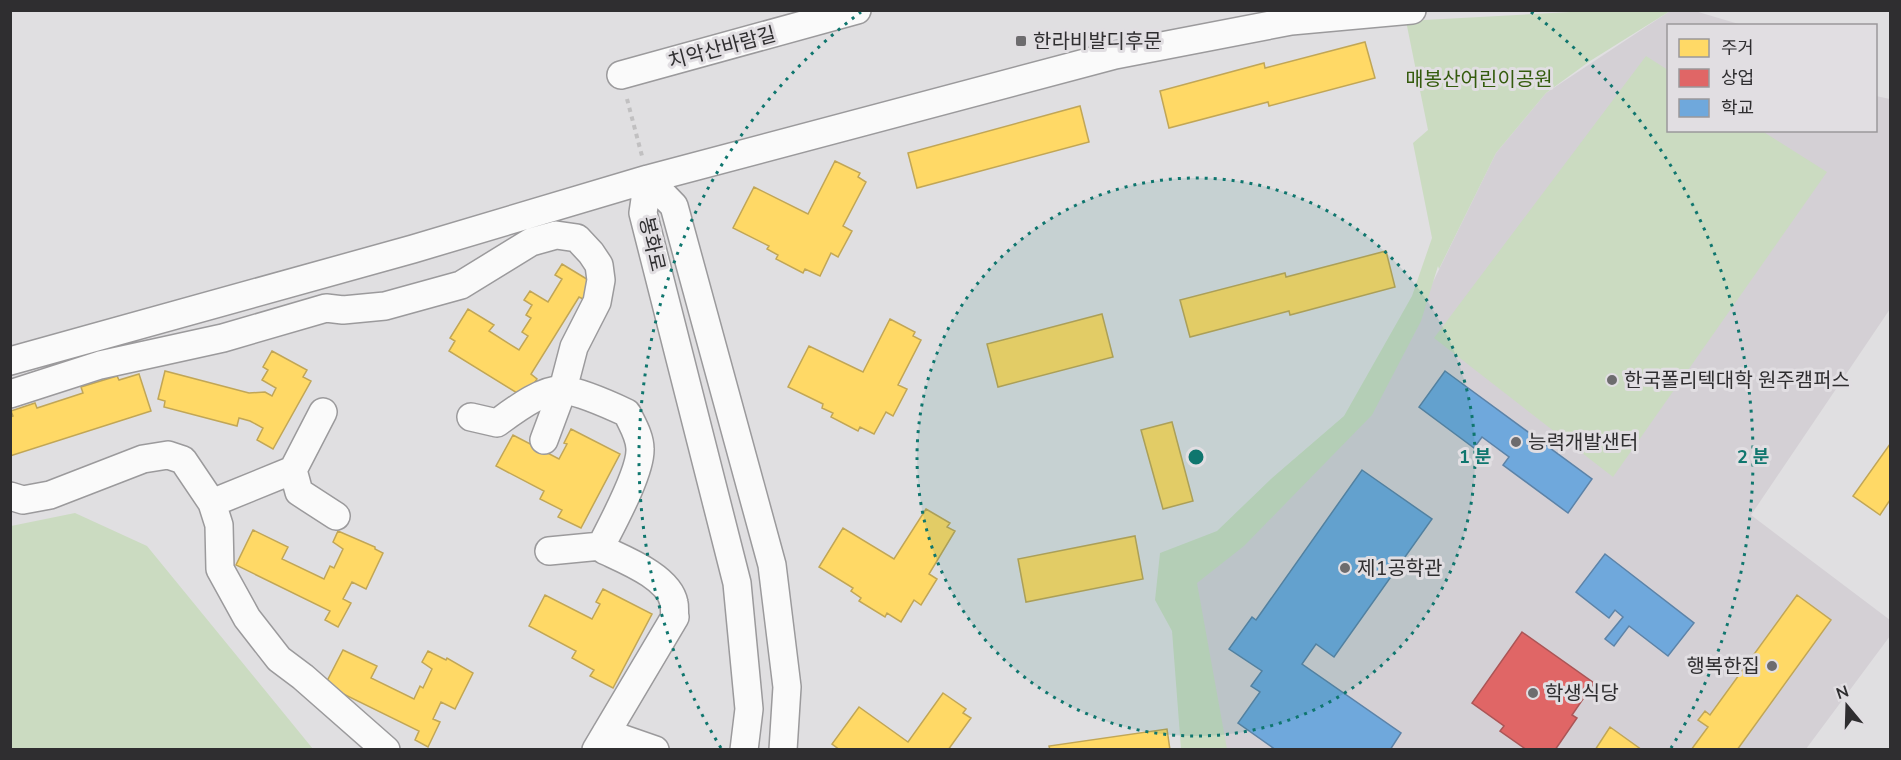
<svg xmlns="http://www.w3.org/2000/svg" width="1901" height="760" viewBox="0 0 1901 760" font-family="'Nunito Sans','Noto Sans KR',sans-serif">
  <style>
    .built { fill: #d4d0d5 }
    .green { fill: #cbdbc1 }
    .homes { fill: #ffd966; stroke: #c1a656; stroke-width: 1.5 }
    .shops { fill: #e06666; stroke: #ab5556; stroke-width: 1.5 }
    .schools { fill: #6fa8dc; stroke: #5c83a8; stroke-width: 1.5 }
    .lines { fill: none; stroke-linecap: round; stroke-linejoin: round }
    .minor-casing { stroke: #9b9a9c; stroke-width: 30 }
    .path { stroke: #c1c0c1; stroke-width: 4; stroke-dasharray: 4.5 4.5; stroke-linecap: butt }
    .minor { stroke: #fafafa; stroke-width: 27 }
    .ring { fill: none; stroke: #0f766e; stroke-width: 3; stroke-dasharray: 3 6 }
    .poi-dot { fill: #6d6c6e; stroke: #e1dee2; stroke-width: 2 }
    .labels { text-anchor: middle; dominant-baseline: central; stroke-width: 6; stroke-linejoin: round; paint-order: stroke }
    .poi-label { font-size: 20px; fill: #2f2e30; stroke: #e1dee2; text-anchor: start }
    .street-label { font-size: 20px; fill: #2f2e30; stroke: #e1dee2 }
    .park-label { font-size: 20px; fill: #345b0d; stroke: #e1dee2 }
    .centre { fill: #0f766e; stroke: #e1dee2; stroke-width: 3 }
    .ring-label { font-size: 18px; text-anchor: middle; font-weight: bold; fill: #0f766e; stroke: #e1dee2; stroke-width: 6; stroke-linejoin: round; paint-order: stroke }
  </style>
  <rect width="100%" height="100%" fill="#e0dfe1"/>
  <!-- built -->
  <path class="built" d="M1670,11H1695L1742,25L1668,26V130H1876V96L1890,99V309L1751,515L1890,620V636L1806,749H1205L1168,563L1243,524L1357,425L1407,335L1496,153L1546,93Z"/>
  <!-- green -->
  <path class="green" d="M1589,11H1670L1590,61L1546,93L1496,153L1439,269L1438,266L1421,321L1372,415L1244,546L1197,583L1227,749H1181L1172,631L1155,600L1160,553L1217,531L1272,478L1344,416L1412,296L1432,238L1413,143L1428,130L1406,21Z
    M1646,56L1668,70V130L1762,131L1827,172L1613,477L1434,338Z
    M75,513L147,546L313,749H11V526Z"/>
  <!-- homes -->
  <path class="homes" d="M1365,42L1375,78L1269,106L1268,102L1169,128L1160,91L1264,63L1265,68Z
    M1080,106L1089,142L917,188L908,153Z
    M835,161L860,173L858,177L866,182L843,226L852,231L838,257L831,253L820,276L805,269L803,273L776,259L778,255L767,249L769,246L733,228L754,187L808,214Z
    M1386,251L1395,287L1290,315L1289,311L1190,337L1180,300L1285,273L1286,277Z
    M562,264L590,281V287L583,299L579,297L531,374L537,379L525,398L449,351L455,341L450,338L468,309L494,325L489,331L519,350L528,336L522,332L531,318L526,315L532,305L524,300L530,291L548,302L562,279L555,275Z
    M1102,314L1113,357L998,387L987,344Z
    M890,319L915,332L913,336L921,340L898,385L907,389L893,416L886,412L874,434L860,427L858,431L831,417L833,413L822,408L823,404L788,387L809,346L863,372Z
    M272,351L307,370L303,377L311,381L273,449L257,440L263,428L250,421L239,418L237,426L164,407L165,401L158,399L165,371L249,393L265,392L272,396L276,388L262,380L268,370L263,367Z
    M139,374L151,411L10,456V417L13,416L11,411L35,403L37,408L83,393L81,387L117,376L119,380Z
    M1172,422L1193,501L1163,509L1141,430Z
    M571,429L620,454L581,528L558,517L562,510L540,499L544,491L496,466L513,435L559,459L567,444L564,443Z
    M1890,444V500L1880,515L1853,496Z
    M926,509L950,523L947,527L955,531L929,574L937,579L921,605L914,600L901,622L887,613L885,617L859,601L861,598L851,591L853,588L819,567L843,528L894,559Z
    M253,530L288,547L282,559L324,579L330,566L334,568L343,549L333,542L338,531L375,547V549L383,553L366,589L352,582L343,599L351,603L338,627L325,620L330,611L236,565Z
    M1135,536L1143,579L1026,602L1018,559Z
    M603,589L652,614L613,688L590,676L594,670L572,658L576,651L529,626L545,595L592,619L600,604L596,602Z
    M1797,595L1831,620L1737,750H1691L1708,727L1698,720L1705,711L1710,715Z
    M343,650L377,666L371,678L414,699L420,686L423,688L432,669L422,662L428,651L446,660L447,658L473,673L455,709L441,702L433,719L440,722L428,747L415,740L419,731L325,685Z
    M943,693L966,709L963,713L971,718L948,750H840L832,744L859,707L908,742Z
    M1610,727L1642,750H1595Z
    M1167,729L1170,750H1050L1049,746Z"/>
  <!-- shops -->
  <path class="shops" d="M1522,632L1594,683L1572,715L1577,718L1555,750H1527L1500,731L1504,726L1472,703Z"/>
  <!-- schools -->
  <path class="schools" d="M1445,371L1592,479L1568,513L1503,465L1509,457L1482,437L1474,448L1419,407Z
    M1362,470L1432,519L1334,657L1316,644L1302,664L1401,733L1390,750H1276L1238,723L1260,692L1251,686L1262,671L1229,649L1252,617L1256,620Z
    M1605,554L1694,623L1668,656L1629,626L1614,646L1605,639L1623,617L1615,610L1609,618L1576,592Z"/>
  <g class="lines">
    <!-- minor casing -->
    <g class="minor-casing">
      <path id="minor" d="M621,75L857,10
        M648,179L674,206L772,565L787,687L783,750
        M648,179L643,213L737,583L749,709L744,750
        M10,361L413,249L648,179L1115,55L1291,21L1412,10
        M10,394L100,365L223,338L326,308L343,310L385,306L461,285L531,242L556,235L577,238L591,253L599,265L601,280L597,302L574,347L563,389L544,440
        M471,417L497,423C512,412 544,387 564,390C580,392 612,406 627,413C632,424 640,436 640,449C641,472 612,524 601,546L604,550C625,560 669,577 674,603C675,607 674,613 675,617L596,750
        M293,470L299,492L336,516
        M10,496L23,500L50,495L143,459L168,455L183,460L212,503L219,525L220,569L247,618L279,659L303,677L386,750
        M212,503L293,470L323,412
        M549,551L601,546
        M606,733L655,750"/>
    </g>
    <!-- path -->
    <path class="path" d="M627,99L642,156"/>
    <!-- minor -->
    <use href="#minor" class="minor"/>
  </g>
  <!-- distance rings -->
  <circle cx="1196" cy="457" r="279" fill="#0f766e" fill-opacity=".12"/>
  <g class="ring">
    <circle cx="1196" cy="457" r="279"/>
    <path d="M721 748A557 557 0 0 1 861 12M1531 12A557 557 0 0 1 1671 748"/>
  </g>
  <!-- markers -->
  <g class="poi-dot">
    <rect x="1015" y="35" width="12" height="12" rx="3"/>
    <circle cx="1612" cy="380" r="6"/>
    <circle cx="1516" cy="442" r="6"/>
    <circle cx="1345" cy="568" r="6"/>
    <circle cx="1772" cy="666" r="6"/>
    <circle cx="1533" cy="693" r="6"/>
  </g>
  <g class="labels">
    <!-- poi labels -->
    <g class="poi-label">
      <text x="1033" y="41">한라비발디후문</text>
      <text x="1624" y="380">한국폴리텍대학 원주캠퍼스</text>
      <text x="1528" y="442">능력개발샌터</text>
      <text x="1357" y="568">제1공학관</text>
      <text x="1760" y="666" text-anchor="end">행복한집</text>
      <text x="1545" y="693">학생식당</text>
    </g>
    <!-- street labels -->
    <g class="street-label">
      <text transform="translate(722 48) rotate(-15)">치악산바람길</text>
      <text transform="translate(652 244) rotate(77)">봉화로</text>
    </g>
    <!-- park labels -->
    <g class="park-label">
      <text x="1479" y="79">매봉산어린이공원</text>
    </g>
  </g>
  <circle cx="1196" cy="457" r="9" class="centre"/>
  <g class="ring-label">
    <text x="1475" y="463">1 분</text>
    <text x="1753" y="463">2 분</text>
  </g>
  <!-- border -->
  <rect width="1901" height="760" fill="none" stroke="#2f2e30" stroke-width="24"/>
  <!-- legend -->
  <rect x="1667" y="24" width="210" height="108" fill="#e1dee2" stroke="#9a989b" stroke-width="1.5"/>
  <rect x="1679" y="39" width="30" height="18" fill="#ffd966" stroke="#9a989b" stroke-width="1.5"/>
  <text x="1721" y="54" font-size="18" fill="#2f2e30">주거</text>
  <rect x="1679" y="69" width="30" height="18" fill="#e06666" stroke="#9a989b" stroke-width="1.5"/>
  <text x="1721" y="84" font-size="18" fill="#2f2e30">상업</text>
  <rect x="1679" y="99" width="30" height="18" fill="#6fa8dc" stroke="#9a989b" stroke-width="1.5"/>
  <text x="1721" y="114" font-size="18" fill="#2f2e30">학교</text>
  <!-- north arrow -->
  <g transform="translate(1847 706) rotate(341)" stroke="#e1dee2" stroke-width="4.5" paint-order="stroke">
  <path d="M0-4.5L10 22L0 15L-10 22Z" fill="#2f2e30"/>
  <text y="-9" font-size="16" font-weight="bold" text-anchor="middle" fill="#2f2e30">N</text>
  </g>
</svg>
